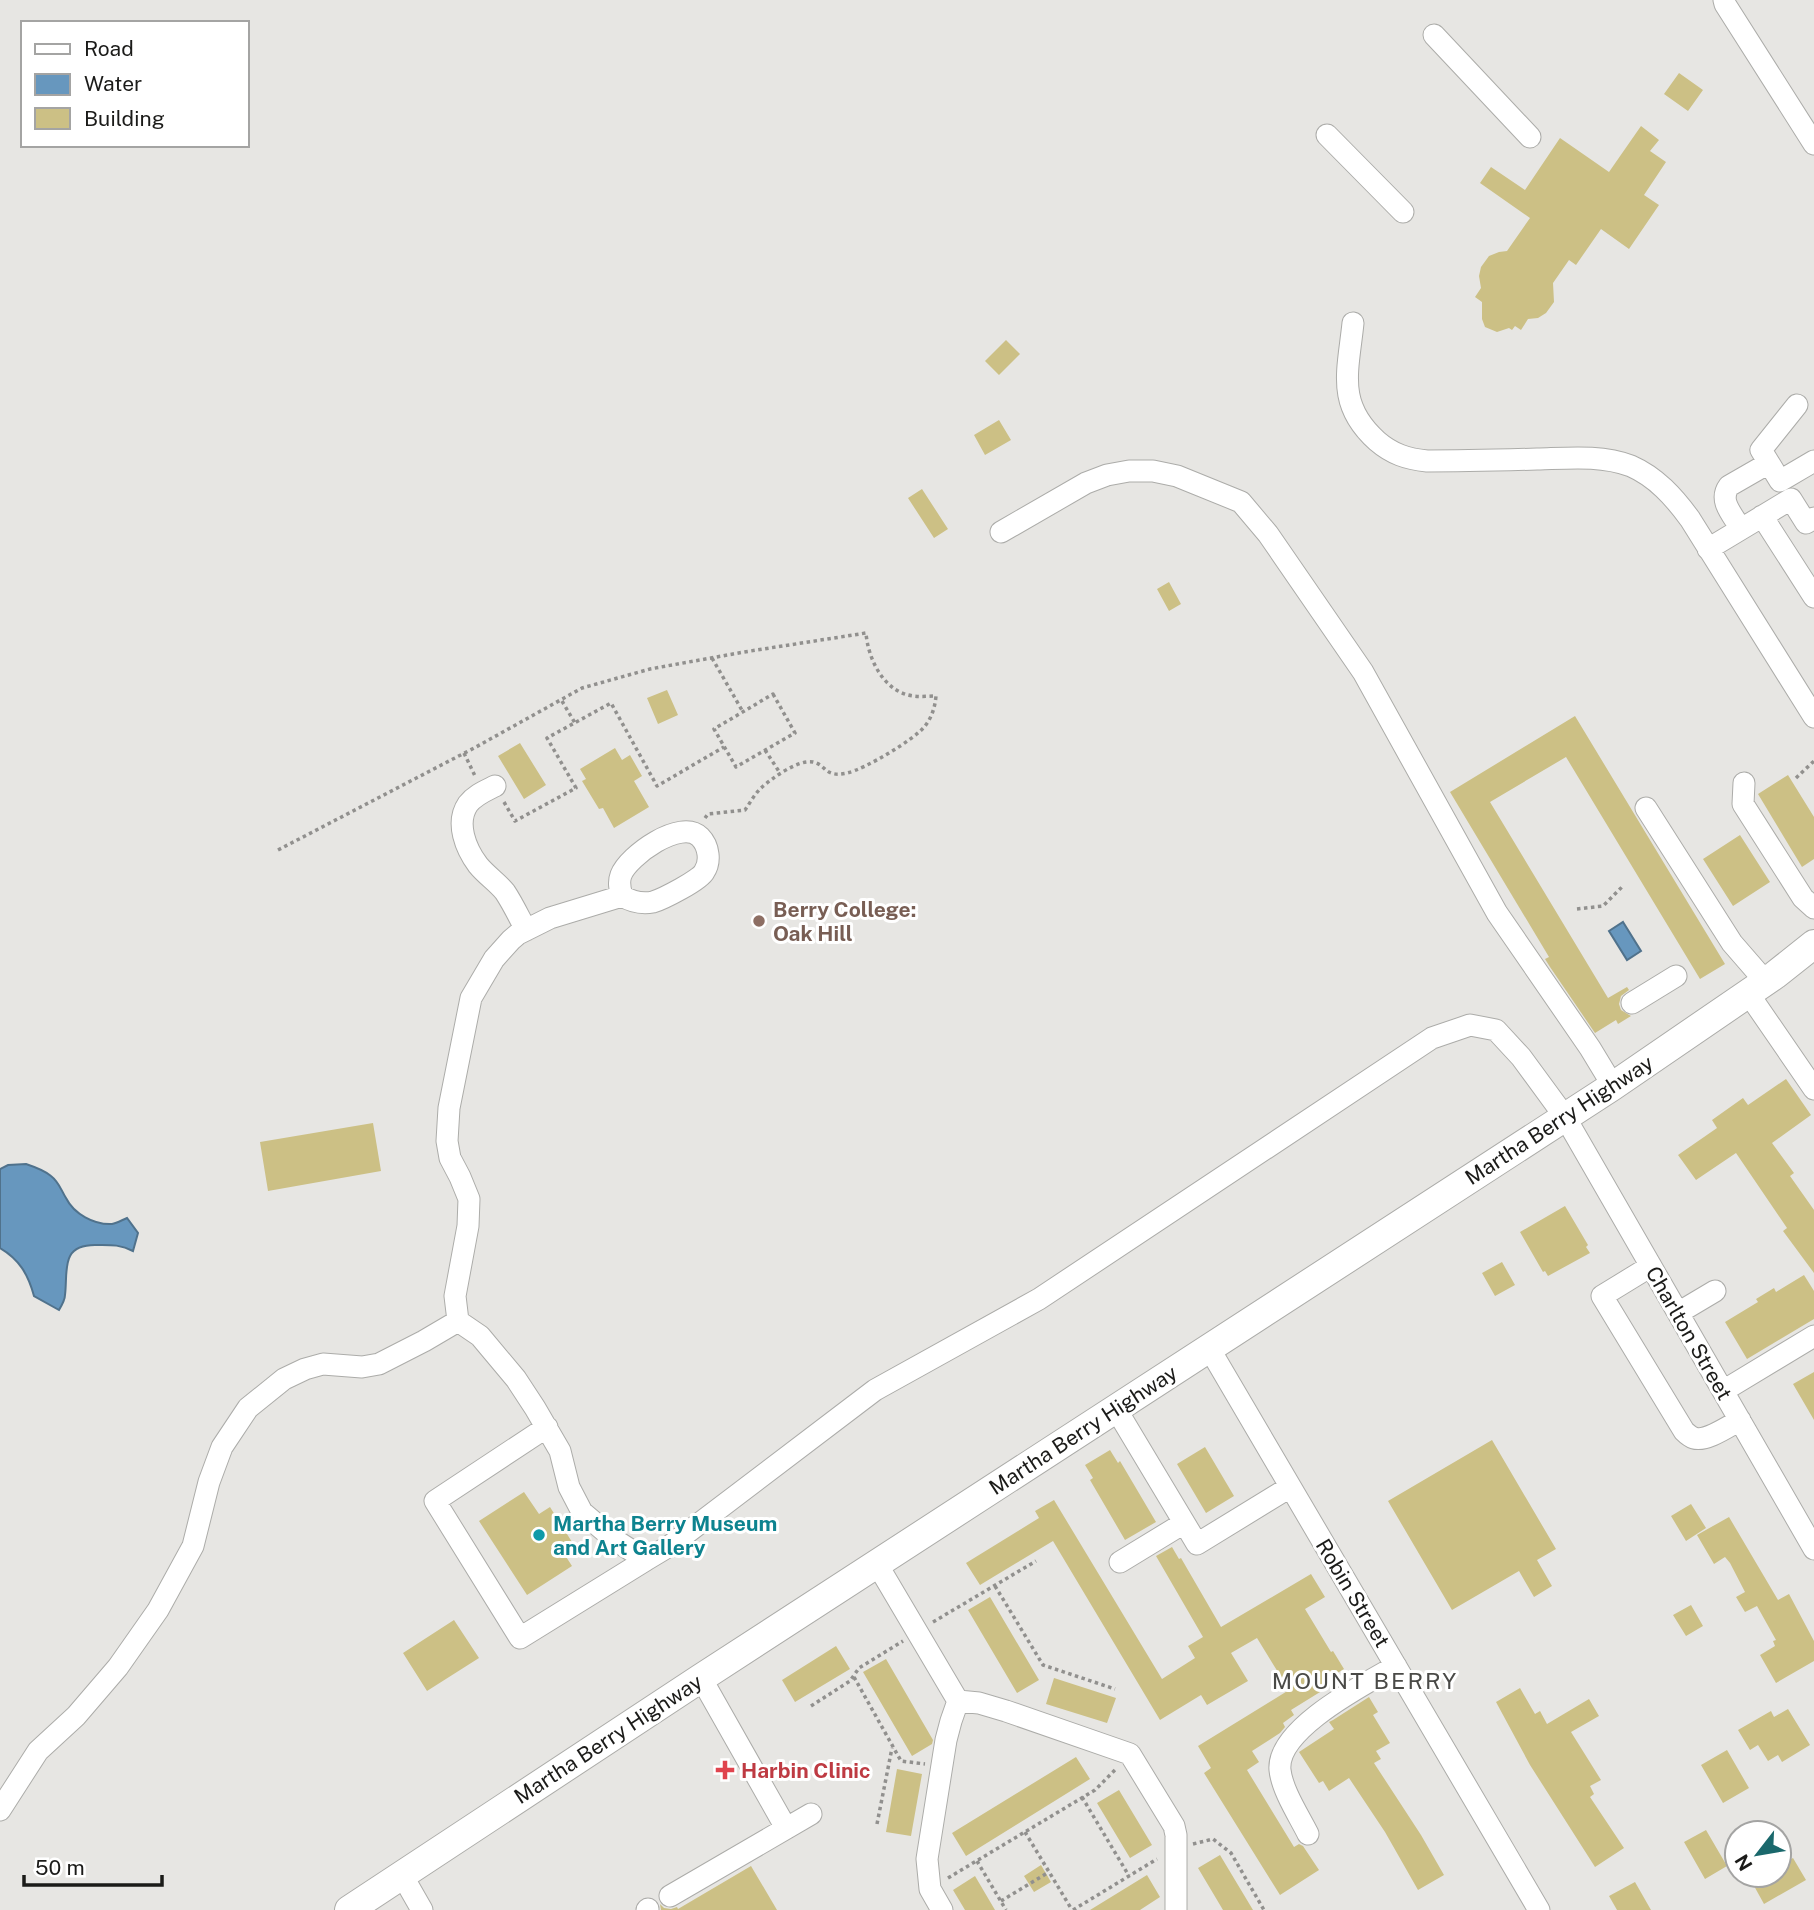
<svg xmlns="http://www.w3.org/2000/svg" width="1814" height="1910" viewBox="0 0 1814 1910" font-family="'Public Sans',sans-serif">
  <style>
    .water { fill: #6797be; stroke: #50728c; stroke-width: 2 }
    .building { fill: #ccc085 }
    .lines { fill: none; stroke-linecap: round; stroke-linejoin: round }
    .minor-casing { stroke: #acaca9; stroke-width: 23 }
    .major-casing { stroke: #acaca9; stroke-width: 30 }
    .path { stroke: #91908e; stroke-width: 3.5; stroke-dasharray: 3.5 3.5; stroke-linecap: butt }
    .minor { stroke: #fff; stroke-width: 21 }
    .major { stroke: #fff; stroke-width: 28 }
    .education-dot { fill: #8d6e63; stroke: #fff; stroke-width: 2.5 }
    .culture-dot { fill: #0f9aa8; stroke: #fff; stroke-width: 2.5 }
    .health-dot { fill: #e0444e; stroke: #fff; stroke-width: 2.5 }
    .labels { text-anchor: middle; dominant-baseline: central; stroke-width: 6; stroke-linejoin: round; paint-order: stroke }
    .education-label { font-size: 21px; font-weight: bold; fill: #785e54; stroke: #fff; text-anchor: start }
    .street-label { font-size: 21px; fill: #1b1b19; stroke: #fff }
    .culture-label { font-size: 21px; font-weight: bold; fill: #0d838f; stroke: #fff; text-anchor: start }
    .health-label { font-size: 21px; font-weight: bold; fill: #be3a42; stroke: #fff; text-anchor: start }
    .neighbourhood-label { font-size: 23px; letter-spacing: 2px; fill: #4a4a47; stroke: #fff }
  </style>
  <rect width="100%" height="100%" fill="#e7e6e3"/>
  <!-- water -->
  <path class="water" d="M1623,922L1641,951L1627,960L1609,931Z
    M26,1164C35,1167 44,1170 51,1176C59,1182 61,1190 66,1198C74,1214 94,1225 112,1224C117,1223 122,1220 127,1218L138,1233L133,1251C120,1244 109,1245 95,1245C60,1245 68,1271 65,1295C65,1300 62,1305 59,1310L34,1296C28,1274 19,1259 0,1248V1169L8,1165Z"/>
  <!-- building -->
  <path class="building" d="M1679,73L1703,90L1688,111L1664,94Z
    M1641,126L1659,140L1650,151L1666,162L1644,195L1659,205L1629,249L1601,229L1576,265L1569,260L1553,283L1554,302L1546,313L1538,318L1528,319L1521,330L1515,326L1512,330L1509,328L1497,332L1485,327L1482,319V302L1475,297L1481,288L1479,276L1481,267L1489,256L1499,252L1507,251L1530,218L1480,183L1491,167L1525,190L1560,138L1609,172Z
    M1006,340L1020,354L999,375L985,361Z
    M999,420L1011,440L985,455L974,435Z
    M922,489L948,529L934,538L908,498Z
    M1169,582L1181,604L1169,611L1157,589Z
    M667,690L678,715L658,724L647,698Z
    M1575,716L1725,964L1700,979L1566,757L1490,802L1608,998L1627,987L1629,990L1621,996L1619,1004L1621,1010L1631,1016L1618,1024L1616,1020L1595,1033L1550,967L1545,959L1549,957L1450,792Z
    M520,743L546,785L524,799L498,756Z
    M615,748L622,760L630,755L642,776L634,781L649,807L614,828L603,808L599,809L582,781L586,779L580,769Z
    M1788,775L1814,817V859L1802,867L1758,794Z
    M1740,835L1770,882L1733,906L1703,859Z
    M1786,1079L1811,1115L1772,1143L1794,1173L1790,1176L1814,1210V1273L1783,1231L1787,1228L1736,1153L1696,1180L1678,1155L1717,1128L1712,1120L1743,1098L1748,1105Z
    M373,1123L381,1171L268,1191L260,1142Z
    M1565,1206L1588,1245L1586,1247L1590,1253L1548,1276L1545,1271L1543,1272L1520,1232Z
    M1502,1262L1515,1285L1495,1296L1482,1273Z
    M1804,1275L1814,1291V1319L1747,1359L1725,1322L1758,1302L1756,1299L1774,1288L1776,1292Z
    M1814,1372V1420L1793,1384Z
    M1492,1440L1556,1549L1537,1560L1552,1586L1534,1597L1519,1571L1452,1610L1388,1501Z
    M1205,1447L1234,1496L1206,1513L1177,1464Z
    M1110,1450L1118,1463L1120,1461L1156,1522L1125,1540L1090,1480L1093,1478L1085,1465Z
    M524,1492L539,1514L550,1507L572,1542L561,1549L572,1566L527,1595L479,1521Z
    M1054,1500L1162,1679L1195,1658L1188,1646L1203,1637L1156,1556L1172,1547L1179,1559L1181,1558L1221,1627L1311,1574L1325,1597L1305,1609L1331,1652L1333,1651L1344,1669L1329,1678L1333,1684L1291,1710L1294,1715L1283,1723L1285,1727L1280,1733L1252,1751L1259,1762L1247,1770L1294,1847L1299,1844L1303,1846L1319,1870L1280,1895L1204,1773L1211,1768L1198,1746L1289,1690L1257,1638L1231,1653L1248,1681L1207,1705L1201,1695L1160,1720L1053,1541L980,1585L966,1563L1039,1518L1035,1511Z
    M1691,1504L1706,1528L1686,1541L1671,1516Z
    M1729,1517L1778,1600L1789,1594L1814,1641V1661L1776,1683L1760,1655L1775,1646L1773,1641L1776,1640L1757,1606L1745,1612L1736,1597L1745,1592L1730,1563L1725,1557L1714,1564L1697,1535Z
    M990,1597L1039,1680L1017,1693L968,1610Z
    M1691,1605L1703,1626L1686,1636L1673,1615Z
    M454,1620L479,1658L427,1691L403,1653Z
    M836,1646L850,1669L795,1702L782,1680Z
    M886,1659L933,1740L932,1744L912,1756L863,1672Z
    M1054,1678L1116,1698L1107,1723L1046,1704Z
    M1520,1688L1535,1714L1540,1711L1547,1724L1589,1699L1599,1716L1571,1732L1601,1780L1590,1786L1594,1794L1590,1797L1624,1848L1595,1867L1530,1765L1496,1702Z
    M1369,1697L1378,1712L1373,1715L1390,1743L1376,1751L1381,1759L1374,1763L1421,1835L1444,1875L1418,1890L1385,1832L1349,1778L1329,1791L1323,1781L1319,1783L1299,1752L1334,1729L1329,1722L1333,1720Z
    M1788,1709L1810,1745L1782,1762L1778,1755L1768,1761L1758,1745L1750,1750L1738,1730L1771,1711L1774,1717Z
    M1727,1750L1749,1788L1723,1803L1701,1765Z
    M1076,1757L1090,1779L966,1856L952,1833Z
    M897,1769L922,1774L911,1836L886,1832Z
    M1119,1790L1152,1845L1130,1858L1097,1803Z
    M1706,1830L1727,1866L1705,1879L1684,1842Z
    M1220,1855L1253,1910H1223L1198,1868Z
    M1793,1858L1806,1880L1764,1904L1748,1875H1779V1866Z
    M1041,1865L1051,1882L1034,1892L1024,1876Z
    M751,1866L777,1910H661L660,1904L664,1908L671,1909L677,1907L678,1909Z
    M1147,1875L1160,1897L1140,1910H1090Z
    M975,1876L995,1910H965L953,1890Z
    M1635,1882L1651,1910H1617L1609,1896Z"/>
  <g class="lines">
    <!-- minor casing -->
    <g class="minor-casing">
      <path id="minor" d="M1724,0L1725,4L1814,144
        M1434,35L1530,137
        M1327,135L1403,212
        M1353,323C1348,372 1336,404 1377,441C1392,454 1407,459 1427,461C1465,461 1502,460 1540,459C1570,458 1602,455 1631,466C1656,477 1674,497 1690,519L1814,717
        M1769,463L1761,450L1797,405
        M1762,516L1814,597
        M1741,529C1733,515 1718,501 1729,486L1769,463L1780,481L1814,461
        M1001,532L1086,483L1107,475L1129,471H1153L1177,476L1241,502L1268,534L1363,672L1497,913L1590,1048L1613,1086
        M1708,549L1791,499L1806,523L1814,518
        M1744,783L1743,804L1803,898L1814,908
        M495,786C485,791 475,795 468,804C455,823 466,849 478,865C486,875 497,882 505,892C513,904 519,917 526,930
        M1646,808L1732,943L1765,981
        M1748,993L1814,1089
        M1632,1003L1676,976
        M1651,1266L1602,1296L1684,1431C1686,1433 1691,1437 1694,1438C1706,1442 1729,1426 1740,1420
        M1678,1313L1715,1291
        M458,1321L455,1296L468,1226L469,1199L460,1177L450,1158L447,1141L449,1108L471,998L494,959L511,940L518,934L550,918L622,896C632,902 642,904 653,902C663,899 700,880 704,872C711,862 709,846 700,837C681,818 628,856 621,875C618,883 620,889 622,896
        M1209,1348L1539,1910
        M1723,1391L1814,1336
        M1116,1409L1197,1544L1290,1487
        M547,1427L435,1501L520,1638L646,1560
        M1120,1562L1184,1523
        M877,1564L958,1701
        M701,1678L786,1828
        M958,1701L979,1703L1006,1711L1130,1754L1174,1826L1176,1835V1910
        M0,1810L38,1751L76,1716L118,1667L158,1610L193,1546L209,1482L222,1447L248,1408L284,1379L305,1369L323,1364L362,1367L379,1364L424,1341L458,1321L480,1336L516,1379L535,1408L560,1451L569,1487L582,1512L615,1540L646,1560L671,1545L875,1390L1039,1299L1432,1038L1470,1025L1496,1030L1521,1057L1565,1117L1814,1549
        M1308,1834C1299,1816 1282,1790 1280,1770C1276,1729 1365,1684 1396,1666
        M402,1875L422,1910
        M670,1896L811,1814
        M647,1910L648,1909
        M942,1910L930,1889L927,1859L946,1740L951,1721L958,1701"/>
    </g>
    <!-- major casing -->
    <g class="major-casing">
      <path id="major" d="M349,1910L701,1678L1613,1086L1775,975L1814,944"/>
    </g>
    <!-- path -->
    <path class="path" d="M712,658L743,712
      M773,694L795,733L736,767L714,729Z
      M562,701L575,723
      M765,750L780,773
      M464,753L475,776
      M1796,778L1814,761
      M504,802L515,821L576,788L547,738L611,703L657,786L724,747
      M278,850L476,747L582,688L650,669L744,652L866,633C868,659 884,693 914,696C921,697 929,696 936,696C935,707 932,717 925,726C914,740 865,769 847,773C824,778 827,765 813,762C798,759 771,779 761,788C754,795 750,803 745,810L708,814L705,818
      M1577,909L1603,906L1622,887
      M995,1586L1043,1665L1115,1689
      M933,1622L1036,1561
      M854,1677L901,1761L925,1764
      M811,1706L850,1681L859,1668L903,1641
      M1082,1797L1129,1876
      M877,1824L892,1748
      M1025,1832L1072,1910
      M1193,1844L1213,1839L1231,1853L1264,1910
      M977,1861L1006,1910
      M948,1878L1095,1790L1117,1768
      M1001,1901L1049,1872
      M1073,1910L1157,1859"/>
    <!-- minor -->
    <use href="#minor" class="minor"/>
    <!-- major -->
    <use href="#major" class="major"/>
  </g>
  <!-- markers -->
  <circle class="education-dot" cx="759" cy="921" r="7"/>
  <circle class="culture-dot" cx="539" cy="1535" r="7"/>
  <path class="health-dot" d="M721.5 1759.5h7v7h7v7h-7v7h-7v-7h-7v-7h7z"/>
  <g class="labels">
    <!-- education labels -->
    <g class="education-label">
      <text x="773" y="909">Berry College:<tspan x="773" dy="24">Oak Hill</tspan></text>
    </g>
    <!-- street labels -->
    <g class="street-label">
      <text transform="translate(1559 1120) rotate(-33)">Martha Berry Highway</text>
      <text transform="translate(1689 1333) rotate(60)">Charlton Street</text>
      <text transform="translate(1083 1430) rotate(-33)">Martha Berry Highway</text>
      <text transform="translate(1353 1593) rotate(59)">Robin Street</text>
      <text transform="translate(608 1739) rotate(-33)">Martha Berry Highway</text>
    </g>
    <!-- culture labels -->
    <g class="culture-label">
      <text x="553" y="1523">Martha Berry Museum<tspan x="553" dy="24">and Art Gallery</tspan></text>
    </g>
    <!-- health labels -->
    <g class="health-label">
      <text x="741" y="1770">Harbin Clinic</text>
    </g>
    <!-- neighbourhood labels -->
    <g class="neighbourhood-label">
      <text x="1365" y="1680">MOUNT BERRY</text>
    </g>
  </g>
  <!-- legend -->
  <rect x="21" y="21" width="228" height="126" fill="#ffffff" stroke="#a4a4a3" stroke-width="2"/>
  <rect x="35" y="44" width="35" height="10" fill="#ffffff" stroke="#a4a4a3" stroke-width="2"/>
  <text x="84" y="56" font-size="21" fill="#1b1b19">Road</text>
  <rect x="35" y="74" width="35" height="21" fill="#6797be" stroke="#a4a4a3" stroke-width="2"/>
  <text x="84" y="91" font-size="21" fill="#1b1b19">Water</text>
  <rect x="35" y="108" width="35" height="21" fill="#ccc085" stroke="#a4a4a3" stroke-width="2"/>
  <text x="84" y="126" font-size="21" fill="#1b1b19">Building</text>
  <!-- north arrow -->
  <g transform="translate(1758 1854) rotate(239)"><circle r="33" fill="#ffffff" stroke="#a4a4a3" stroke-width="2"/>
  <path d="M0-5L12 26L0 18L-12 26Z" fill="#1a686c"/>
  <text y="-10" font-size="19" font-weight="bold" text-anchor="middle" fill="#1b1b19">N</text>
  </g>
  <!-- scale -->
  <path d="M24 1875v10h138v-10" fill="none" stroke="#1b1b19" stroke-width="3.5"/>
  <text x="35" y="1875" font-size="21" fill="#1b1b19" stroke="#ffffff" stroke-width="5" paint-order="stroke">50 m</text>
</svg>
